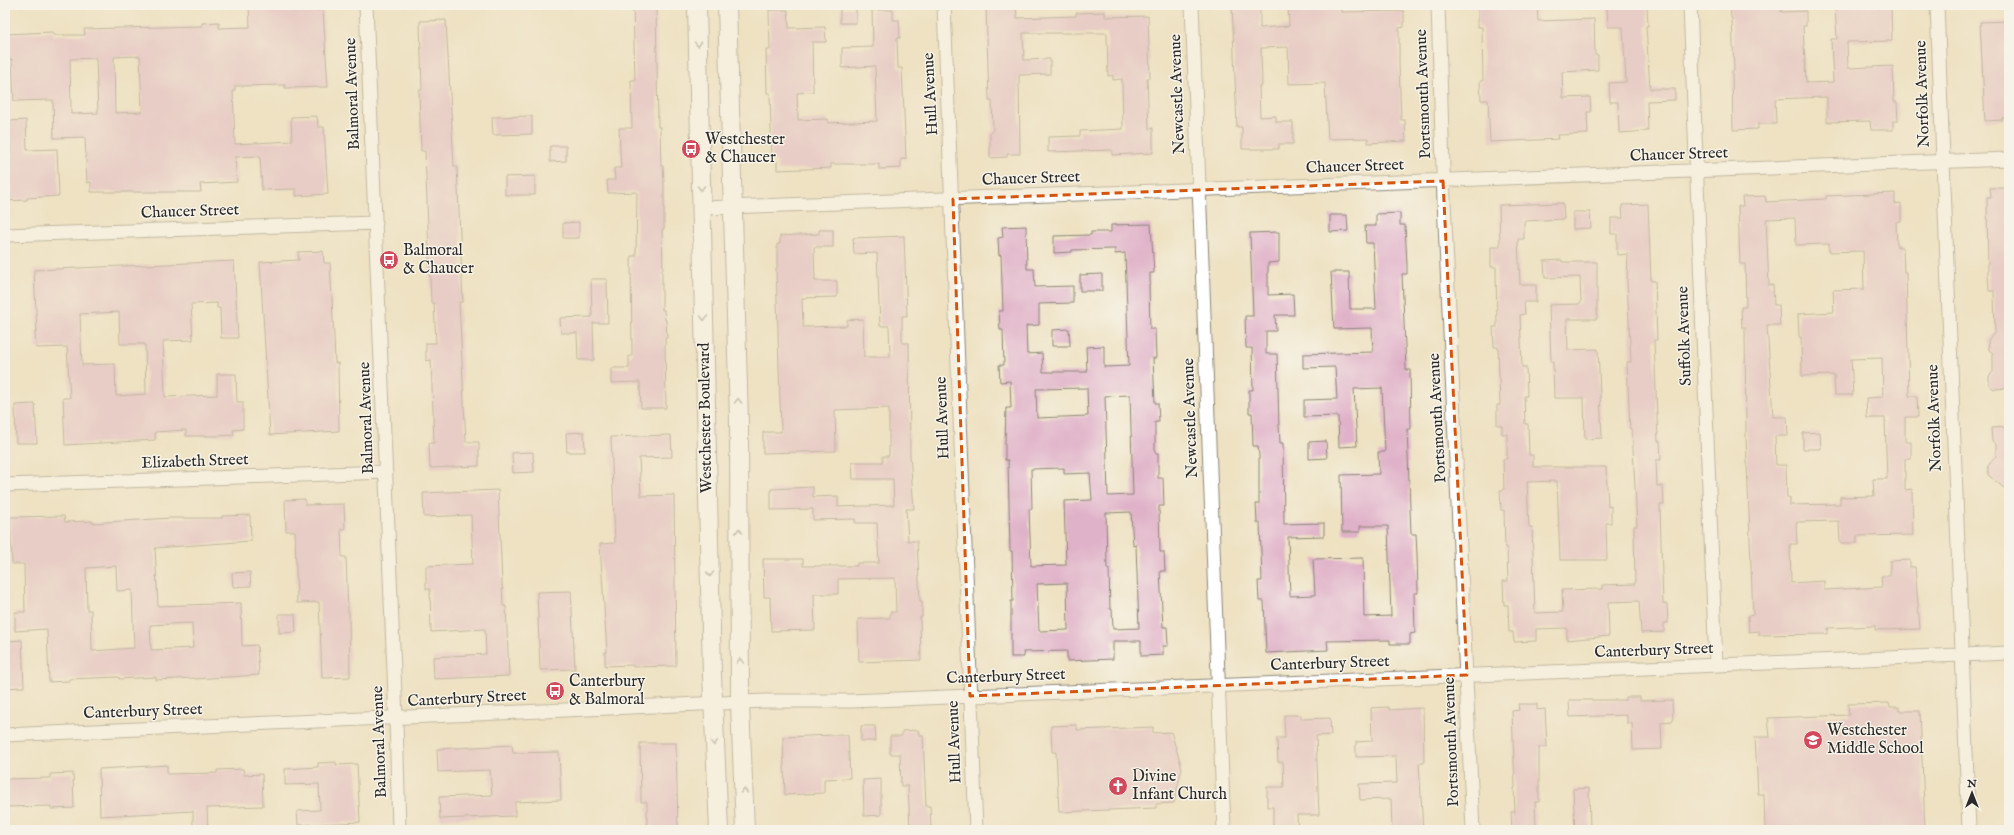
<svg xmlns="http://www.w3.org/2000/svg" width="2014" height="835" viewBox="0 0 2014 835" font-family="'IM FELL English',serif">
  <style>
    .building { fill: #e0b2c9; fill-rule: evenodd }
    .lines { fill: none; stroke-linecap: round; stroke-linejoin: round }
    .street-casing { stroke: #8c8677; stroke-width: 15 }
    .secondary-casing { stroke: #8c8677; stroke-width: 20 }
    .street { stroke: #fff; stroke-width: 13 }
    .secondary { stroke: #fff; stroke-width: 18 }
    .oneway { stroke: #a0a0a0 }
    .marked { fill: none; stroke: #d5540f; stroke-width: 3; stroke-dasharray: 8 5; stroke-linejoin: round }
    .labels { text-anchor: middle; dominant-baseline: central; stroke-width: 3; stroke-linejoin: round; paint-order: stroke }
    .street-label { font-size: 16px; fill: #2b2b2b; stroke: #f7f3e8 }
    .poi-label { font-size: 16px; fill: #2b2b2b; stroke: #f7f3e8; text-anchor: start }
  </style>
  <rect width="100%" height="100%" fill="#f7f3e8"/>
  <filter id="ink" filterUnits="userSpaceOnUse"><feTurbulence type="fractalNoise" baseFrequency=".025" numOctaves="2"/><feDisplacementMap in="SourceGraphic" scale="8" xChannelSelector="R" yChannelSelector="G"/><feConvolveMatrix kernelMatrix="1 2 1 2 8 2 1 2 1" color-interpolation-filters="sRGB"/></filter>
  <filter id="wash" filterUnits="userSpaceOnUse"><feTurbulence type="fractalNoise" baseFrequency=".012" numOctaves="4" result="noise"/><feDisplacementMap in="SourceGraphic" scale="16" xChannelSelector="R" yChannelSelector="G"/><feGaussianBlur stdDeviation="0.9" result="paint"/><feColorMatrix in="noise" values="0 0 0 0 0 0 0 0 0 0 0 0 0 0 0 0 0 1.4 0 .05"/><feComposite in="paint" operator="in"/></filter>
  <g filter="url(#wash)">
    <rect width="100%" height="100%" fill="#eee2c3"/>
    <g id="blocks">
      <!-- building -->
      <path class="building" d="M249,5H292L293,11L323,10L328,87L285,88V85L235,86V90L233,91L235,144L292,141L291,117L317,116L318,127H324L328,194L296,196V189L262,190L260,156L235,157L237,182L200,184L201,192H91V182L87,183L85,137L54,138L53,100L14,101L12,59L5,60V34L53,32V35H85L84,29L202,26V23L219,22V28L250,27ZM140,56L142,112L115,113L114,57ZM96,58L98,113L71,114L70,59Z
        M633,5H656L658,127H660L661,166H663L664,182V229H662L663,269H662V310H664L665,320H666L667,338H665L666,408H641L640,382L611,383V368H629V356H632L631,256H636L637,192L608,193L607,180H615L614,168H621L619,128H632L631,80H635Z
        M986,5H1016L1017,18L1076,16V13L1105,12V17L1148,16L1150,78H1147L1149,129L1153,128V153L1112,155V150L1048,152V137L1080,136V131L1123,129L1122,79L1113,80V75L1108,76L1107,33H1023L1024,60L1050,59V74L1019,75L1020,154H1007V157L990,158V132H993L992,100H989Z
        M1232,5H1260V28L1289,26L1288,5H1341V12L1404,11V27L1399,28V65L1401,120H1405L1406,141L1368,143V138L1328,139L1325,83L1289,84L1288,47L1261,48L1262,86H1259L1260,117L1276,116V122H1293V144H1279V149H1242V127H1237Z
        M1537,5L1538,21L1594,19L1595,55H1598V70L1562,72L1563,98L1590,97L1591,112H1587L1588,134L1557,135L1558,139L1490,142L1488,100H1481L1480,81H1483L1482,27H1478V7Z
        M1629,5H1647L1648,26H1646L1650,89H1675V100L1647,101L1648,131L1619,133L1618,102H1610L1609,83L1626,82L1623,27H1608L1607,7H1629Z
        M1730,5H1781V12L1806,11V26H1803L1806,83L1833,82L1831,39H1837L1835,6L1891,5L1892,41L1847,42L1848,68L1893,66L1894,102H1897L1898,121H1893V130H1871L1870,121L1827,122V97L1775,99L1776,124H1758V129L1733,130L1732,71H1734L1732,18H1731Z
        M840,8H856V23H840Z
        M769,10H788L789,28L825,27L826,42H812L813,92L797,93L798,120L828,119V123L877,121L875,66L842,68V48L873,47L872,10H893V20H899L900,38H897L898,68H902L906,159H901V168L879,169V164H831V168L777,170V161H772L770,93H767L766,50H770Z
        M446,20L454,166H457L463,302H459L466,442H479V466L430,468L429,443H434L433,412L431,360L426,361V343H436L434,303H431L425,151H421L419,90H422L420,21Z
        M2009,21V118H2002V120L1985,121L1980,22Z
        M532,116V134L493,135L492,117Z
        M26,120L27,150L57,149L59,196L27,198V200L5,201V154H10L9,121Z
        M550,146H566V161L550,162Z
        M535,176V195H505V177Z
        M1990,188H2009V388L1994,389L1989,385V376L1993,372V353L1989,350L1988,340L1995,332L1994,291H1989L1988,273L1987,197H1991Z
        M1895,193V204L1901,203V221L1896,222L1897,247H1903L1904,272H1906L1909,396H1917L1918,417H1905V442H1911V459H1905V490L1912,489L1913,535L1857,536V543H1840L1839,521L1796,522L1797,544H1790L1791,583L1824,581V590L1882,587L1881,576H1890V561L1910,560V567H1915L1920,629L1875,630V626L1828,628V634L1759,635V631L1749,632L1748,616L1753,615L1746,437L1745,327H1742L1741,307H1746L1745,264H1740L1738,206H1743L1742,197L1765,196L1766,202L1826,199V196ZM1795,218L1796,245L1829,244V252L1863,251L1864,289L1833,290L1834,312L1798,314L1799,337H1801L1802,376L1834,375L1835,395H1853L1851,359L1882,358L1883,397L1866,398L1867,418H1885L1887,479H1873L1874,496L1840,497V504L1790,505V498H1787L1786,465H1776L1775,436H1788L1787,417H1773L1767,325H1780L1779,305H1774L1773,285H1769L1766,219Z
        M1563,203L1564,219L1524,221V239H1518L1520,285H1536V302H1524L1525,314L1520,315L1522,367H1526L1527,396H1524L1525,424H1528L1529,455H1533V467H1606L1608,507L1611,506V523H1606L1607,560H1560L1557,481L1527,482L1529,527H1532L1535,613L1563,612L1562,590L1602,589V585L1635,584L1634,526H1637L1632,429H1630L1627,362H1631L1627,282L1628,254L1617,255V234H1611V218H1623L1622,205L1648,204L1651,281H1655L1657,340H1654L1658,441H1660L1661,460H1656L1657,486H1663L1664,505H1660L1661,544L1663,604H1667L1668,623H1664V632L1641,633L1639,601L1608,602L1609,636L1567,640V628L1536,629V641L1514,642L1513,632H1509L1508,605H1504L1503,581H1508L1507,548H1505L1504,510H1501L1500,490H1504L1503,459H1507V434H1502V425H1497V405H1500L1498,347H1494L1493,327H1497L1496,267H1491V247H1500L1499,205Z
        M1573,212H1590L1591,228L1573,229Z
        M1400,213V225H1405L1407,265V274H1402L1406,370H1410L1411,429H1407L1411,534H1416L1417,554L1418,593H1414L1415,633L1410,634V644H1390V640L1327,641L1328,650L1266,653L1264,601H1259L1258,581H1262L1260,523H1257L1256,504H1259V455L1258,446H1253L1252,413H1249V390H1253L1252,348H1246L1245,316H1253L1250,233L1279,232V262L1268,263V295L1293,294L1294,315H1275L1276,331H1266V354H1277L1279,426L1280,443H1283L1284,524L1324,523V536L1288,537L1290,596L1315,595L1313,559L1363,558L1364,617L1391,616L1388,526H1360V532H1342L1341,475L1379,474L1378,452H1385L1382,388L1354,389L1357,446L1339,447L1338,416L1304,417V400L1337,399L1335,367L1303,368V354L1373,352L1372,328L1334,329L1331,272H1349L1350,309H1376L1373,243H1366L1365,226H1376V214Z
        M1330,215H1347L1348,231L1330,232Z
        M579,222V238H563V223Z
        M1151,224L1154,273H1150V284H1149L1150,329H1155L1156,358H1153L1155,403H1158L1159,422H1155V453H1158V478H1163L1164,506H1159L1160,552H1164L1165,571H1160L1163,627H1167L1168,646H1163V655L1141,656V641H1113V659L1067,661V651L1023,652L1024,657H1011V601H1013L1012,551H1010L1008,460H1005V442L1006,408H1011L1010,381L1000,382L999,365H1004L1003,330H1000L999,311H1003L1001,255L999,256L998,238L1003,237L1002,227L1026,226L1027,269H1034L1035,287L1073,286V303L1039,304V325L1026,326L1027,354L1042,353L1043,372H1087L1086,347L1104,346V367L1129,366L1125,253L1115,254V249L1072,250V252L1054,253V236L1091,235V232H1111V225ZM1087,388L1088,416L1037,418L1036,389ZM1130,395L1133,495L1108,496L1105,396ZM1064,468V474L1090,473L1092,500L1064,501L1066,565L1031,566L1029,509H1032L1031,469ZM1131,512L1133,546L1136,545L1139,628L1113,629L1112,609H1110L1109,569H1107L1106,513ZM1067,583L1068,630L1039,631L1037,584Z
        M819,230H833V247H814L815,281H837V297L802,298L803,327L847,326V320L863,319L864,357H890L889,326H880L877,253L854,254L853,238L904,236L907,316H902V343H909L910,455L914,509H906L908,541H917L920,601H922V617H920L921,660L859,662L858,619L890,618V612H896L895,578L838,579V594H814L815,630L771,631L770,597H764L763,559H803V566H857V563H879L877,523H855V519L813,520V509L771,510V489L813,487V497L838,496V507L894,505L893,479H853L852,462H883V456H889V408L835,410L836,451L763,453V432H781L776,268H777V244H780V236L819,234Z
        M323,251L324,263H330L334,338L335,363H338L339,431L270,435L260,262L299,260L298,252Z
        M1562,260V262H1597V319H1567V321L1568,350L1598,349L1602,438L1585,439L1584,398H1554L1553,362H1551L1549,305L1579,304L1581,302L1580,277L1545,278L1544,261Z
        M234,261L238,338H221L220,308H217V303L191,304L193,340L163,341L165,397L217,395V374H236L237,402H243V429L233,430L234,435L215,436H186V430L155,432V440L65,445L63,398H70L67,347L36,348L35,331H37L34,270ZM119,312L120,344H145L146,394L116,396L115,364L82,365L80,314Z
        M1102,274V291H1080V275Z
        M591,279H607L608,323H593L594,360H578L577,333H561L560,318L592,317Z
        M1069,329L1070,346H1052V330Z
        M35,404L37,443H16L15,405Z
        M2009,427V492L1988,475V466L1996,456V444L1992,441L1991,428Z
        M584,432L585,452H567L566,433Z
        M1820,432L1821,449H1803V433Z
        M671,435L672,457L639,458L641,496L674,495L676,666L633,667V665L605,666V652H607L600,544L615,543L611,437Z
        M1326,441L1327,458L1309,459V442Z
        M533,452L534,472L513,473L512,453Z
        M498,490L503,606H506L509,676L434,679L433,657L486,654L485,629L431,632L430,589H426V566L473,564L471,515L424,517L423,493Z
        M305,499V505L344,504L345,529H341L342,557H346L348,612H349L350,677L322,678L319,602L297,603L295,531H286L285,500Z
        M250,515L251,541L155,548L158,606L241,603L242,646L257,645L259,675L195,679L194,678L156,680V677L119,679V677L69,679V681L49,682L47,629L15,631V612H25L24,564H12L10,517L64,516L65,522L92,521V523L171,518H222V516ZM116,566L117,591L132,590L134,648L92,651L91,610H87L86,568ZM192,623L193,648L151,650L150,625Z
        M250,572L251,586L233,587L232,573Z
        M571,591L575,669L540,670L537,592Z
        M279,614H295L296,632L279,633Z
        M22,640L24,687L5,688V641Z
        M1626,697H1640V701L1672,700L1673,721L1661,722L1662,749L1633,750L1632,723H1627V715L1570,717L1569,700H1626Z
        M1889,703L1890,707H1899V711H1920L1925,830H1765L1764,794H1758L1755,737H1770L1768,718L1849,715L1848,704Z
        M1518,704H1537V710L1545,709L1547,747H1539V802H1535L1536,830H1512L1511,812H1515L1514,788H1515L1512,711L1519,710Z
        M1389,707V710L1423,708L1424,763H1419L1423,830H1392L1391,799L1360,800L1359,784L1397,783L1396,756L1356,757V742L1372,741L1371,708Z
        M1284,715H1301V719L1330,718L1331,735L1316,736L1319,815H1297L1298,830H1273V807H1267V787H1284L1283,762H1278L1277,738H1285Z
        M1077,725V730L1153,727V733L1171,732L1182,768L1174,803L1156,804V808L1059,812L1056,752H1052L1051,726Z
        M861,726H875L876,741H861Z
        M918,730L919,735H923L926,806H930L931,829L910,830L908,786H901L900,754H890V736H902V731Z
        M834,735H848L850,778L824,779V793L785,795L783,737Z
        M640,743H676L678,830H652V826H647V802H641Z
        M512,745L513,753L559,752L561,800L515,802V816L440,819L439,797L492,795L490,770L438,772L437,749Z
        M336,762V765L357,764L360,822L298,825L297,811L320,810L319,784L285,785V769L318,767V763Z
        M167,765V774L217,773V770L243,769L244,775L262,774L263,806L207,808L208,830H193V811L100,816L99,769Z
        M73,773L74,808L51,809V806L5,807V779L50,778V774Z
        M881,779V815L864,816L863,780Z
        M1589,788L1590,830H1575L1573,789Z"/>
    </g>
  </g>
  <g filter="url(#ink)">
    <use href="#blocks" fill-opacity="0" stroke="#8c8677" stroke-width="1"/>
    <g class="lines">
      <!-- street casing -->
      <g class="street-casing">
        <path id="street" d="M366,5L396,719L399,830
          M944,5L976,830
          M1192,5L1224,830
          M1438,5L1444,201L1473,830
          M1690,5L1716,665
          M1937,5L1969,830
          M702,208L2009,159
          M5,235L376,223
          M5,485L386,472
          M5,735L766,701H851L2009,653"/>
      </g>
      <!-- secondary casing -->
      <g class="secondary-casing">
        <path id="secondary" d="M697,5L712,675L719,830
          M727,5L739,421L740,704L745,830"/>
      </g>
      <!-- street -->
      <use href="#street" class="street"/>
      <!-- secondary -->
      <use href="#secondary" class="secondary"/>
    </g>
    <!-- one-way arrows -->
    <defs><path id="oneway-chevron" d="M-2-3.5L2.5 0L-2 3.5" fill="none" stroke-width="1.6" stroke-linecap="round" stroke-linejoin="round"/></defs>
    <g class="oneway">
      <use href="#oneway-chevron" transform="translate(698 44) rotate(89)"/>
      <use href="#oneway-chevron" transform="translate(701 188) rotate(89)"/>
      <use href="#oneway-chevron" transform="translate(704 318) rotate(89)"/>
      <use href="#oneway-chevron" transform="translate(738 401) rotate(-91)"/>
      <use href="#oneway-chevron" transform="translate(739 531) rotate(-90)"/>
      <use href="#oneway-chevron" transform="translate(710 574) rotate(89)"/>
      <use href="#oneway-chevron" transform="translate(740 661) rotate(-90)"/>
      <use href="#oneway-chevron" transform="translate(714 743) rotate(87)"/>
      <use href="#oneway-chevron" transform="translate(744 791) rotate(-92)"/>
    </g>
  </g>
  <!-- marked area -->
  <path d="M0 0H2014V835H0ZM1443,181L1467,675L970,696L953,199Z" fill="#eee2c3" fill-opacity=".55" fill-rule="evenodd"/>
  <path class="marked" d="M1443,181L1467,675L970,696L953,199Z"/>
  <!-- icons -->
  <defs>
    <g id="bus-disc" transform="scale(1)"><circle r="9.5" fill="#d1495b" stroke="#f7f3e8"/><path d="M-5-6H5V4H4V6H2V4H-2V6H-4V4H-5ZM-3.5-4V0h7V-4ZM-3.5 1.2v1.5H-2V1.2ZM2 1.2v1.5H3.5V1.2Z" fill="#fff"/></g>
    <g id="school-disc" transform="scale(1)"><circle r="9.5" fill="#d1495b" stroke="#f7f3e8"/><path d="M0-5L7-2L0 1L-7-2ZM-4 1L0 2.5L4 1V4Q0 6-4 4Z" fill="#fff"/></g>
    <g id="church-disc" transform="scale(1)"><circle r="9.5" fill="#d1495b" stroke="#f7f3e8"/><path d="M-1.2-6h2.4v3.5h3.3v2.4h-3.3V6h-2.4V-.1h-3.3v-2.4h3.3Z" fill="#fff"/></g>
  </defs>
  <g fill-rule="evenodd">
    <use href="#bus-disc" x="691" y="149"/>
    <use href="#bus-disc" x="389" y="260"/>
    <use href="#bus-disc" x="555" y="691"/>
    <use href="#school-disc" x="1813" y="740"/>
    <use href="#church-disc" x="1118" y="786"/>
  </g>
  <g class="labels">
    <!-- street labels -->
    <g class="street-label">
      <text transform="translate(353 94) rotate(-92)">Balmoral Avenue</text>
      <text transform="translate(931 94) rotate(-93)">Hull Avenue</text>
      <text transform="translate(1178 94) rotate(-92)">Newcastle Avenue</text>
      <text transform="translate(1424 94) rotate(-92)">Portsmouth Avenue</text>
      <text transform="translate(1923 94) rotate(-92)">Norfolk Avenue</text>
      <text transform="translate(1679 155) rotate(-2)">Chaucer Street</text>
      <text transform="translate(1355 167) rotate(-2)">Chaucer Street</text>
      <text transform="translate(1031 179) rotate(-2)">Chaucer Street</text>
      <text transform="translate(190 212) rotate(-2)">Chaucer Street</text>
      <text transform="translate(1685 336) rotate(-92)">Suffolk Avenue</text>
      <text transform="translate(367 418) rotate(-92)">Balmoral Avenue</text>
      <text transform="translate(706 418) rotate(-91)">Westchester Boulevard</text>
      <text transform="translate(943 418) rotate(-92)">Hull Avenue</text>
      <text transform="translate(1191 418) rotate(-92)">Newcastle Avenue</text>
      <text transform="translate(1438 418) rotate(-93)">Portsmouth Avenue</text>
      <text transform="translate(1935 418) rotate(-92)">Norfolk Avenue</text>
      <text transform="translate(195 462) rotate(-2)">Elizabeth Street</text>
      <text transform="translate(1654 651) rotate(-2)">Canterbury Street</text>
      <text transform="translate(1330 664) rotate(-2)">Canterbury Street</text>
      <text transform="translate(1006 677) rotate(-2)">Canterbury Street</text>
      <text transform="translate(467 699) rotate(-3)">Canterbury Street</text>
      <text transform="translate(143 712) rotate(-2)">Canterbury Street</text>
      <text transform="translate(380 742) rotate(-92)">Balmoral Avenue</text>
      <text transform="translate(955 742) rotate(-92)">Hull Avenue</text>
      <text transform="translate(1452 742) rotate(-92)">Portsmouth Avenue</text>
    </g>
    <!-- poi labels -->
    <g class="poi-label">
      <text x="705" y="140">Westchester<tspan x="705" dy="18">&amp; Chaucer</tspan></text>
      <text x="403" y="251">Balmoral<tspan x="403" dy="18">&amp; Chaucer</tspan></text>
      <text x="569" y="682">Canterbury<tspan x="569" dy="18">&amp; Balmoral</tspan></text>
      <text x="1827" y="731">Westchester<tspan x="1827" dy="18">Middle School</tspan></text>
      <text x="1132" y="777">Divine<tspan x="1132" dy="18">Infant Church</tspan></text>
    </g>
  </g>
  <!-- margin -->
  <rect width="2014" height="835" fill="none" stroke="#f7f3e8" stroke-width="20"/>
  <!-- north arrow -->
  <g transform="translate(1972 793)" stroke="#f7f3e8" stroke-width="3" paint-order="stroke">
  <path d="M0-3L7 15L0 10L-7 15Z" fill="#2b2b2b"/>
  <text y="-6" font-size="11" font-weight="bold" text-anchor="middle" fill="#2b2b2b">N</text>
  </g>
</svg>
